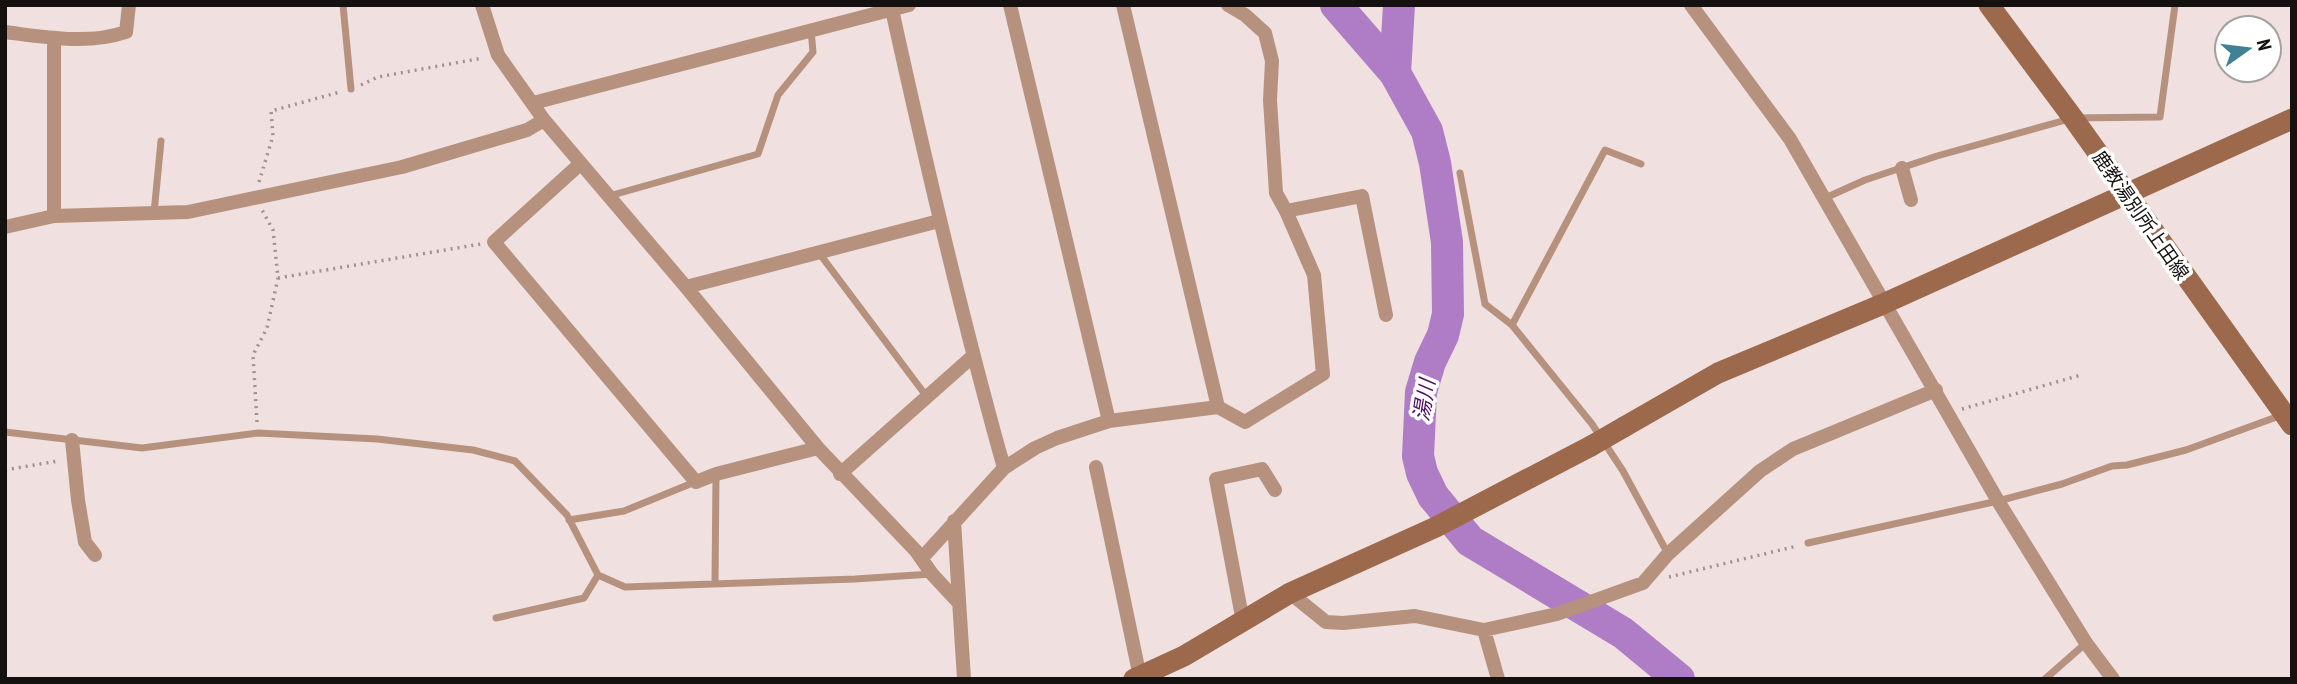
<svg xmlns="http://www.w3.org/2000/svg" width="2297" height="684" viewBox="0 0 2297 684" font-family="'PT Sans Narrow','Noto Sans JP',sans-serif">
  <style>
    .lines { fill: none; stroke-linecap: round; stroke-linejoin: round }
    .river { stroke: #ae7dc5; stroke-width: 32 }
    .path { stroke: #9e9292; stroke-width: 3.5; stroke-dasharray: 2 5; stroke-linecap: butt }
    .lane { stroke: #b6927e; stroke-width: 7 }
    .street { stroke: #b6927e; stroke-width: 14 }
    .secondary { stroke: #9d694c; stroke-width: 21 }
    .secondary-bridge { stroke: #9d694c; stroke-width: 21 }
    .labels { text-anchor: middle; dominant-baseline: central; stroke-width: 7; stroke-linejoin: round; paint-order: stroke }
    .street-label { font-size: 19px; fill: #161111; stroke: #fff }
    .water-label { font-size: 21px; font-style: italic; fill: #4d0b65; stroke: #fff }
  </style>
  <rect width="100%" height="100%" fill="#f0e1e0"/>
  <g class="lines">
    <!-- river -->
    <path class="river" d="M1336,5L1395,73L1427,131L1435,163L1447,242L1448,314L1443,335L1430,362L1421,392L1418,456L1422,473L1433,496L1470,541L1623,633L1679,679
      M1395,73L1399,5"/>
    <!-- path -->
    <path class="path" d="M361,85L378,77L483,58
      M259,182L273,136L271,111L340,92
      M278,278L481,244
      M1962,409L2081,375
      M257,422L253,355L267,328L278,278L273,230L262,210
      M5,470L58,461
      M1669,577L1797,546"/>
    <!-- lane -->
    <path class="lane" d="M343,5L351,89
      M1460,173L1485,304L1512,325L1592,424L1623,471L1668,554
      M609,196L758,154L778,95L813,52L811,30
      M1823,199L1865,180L1937,156L2073,118L2160,117L2175,5
      M154,213L161,141
      M819,253L927,397
      M1512,325L1605,150L1641,164
      M5,432L142,448L258,433L377,439L473,450L515,461L567,515L598,575L625,587L855,579L932,574
      M569,520L624,511L695,482
      M1808,543L1998,501L2062,484L2112,466L2127,465L2186,450L2282,415
      M715,584L716,474
      M496,618L584,598L598,575
      M2045,679L2086,643"/>
    <!-- street -->
    <path class="street" d="M482,5L498,55L544,120L686,287L818,448L916,551L932,574L958,602
      M891,5C925,160 961,315 1004,468
      M1010,5L1109,421
      M1123,5L1218,407
      M1691,5L1790,139L1998,501L2086,643L2113,679
      M5,32C44,37 88,45 126,32L129,5
      M54,38V216
      M533,103L909,5
      M580,164L494,242L696,482L716,474L818,448
      M1902,168L1911,200
      M1286,211L1362,196L1386,315
      M5,227L54,216L188,212L402,167L527,130L544,120
      M686,287L939,221
      M72,440L78,500L85,542L95,555
      M1096,467L1140,677
      M840,474L973,356
      M954,521L964,679
      M922,558L1004,468L1035,448L1057,438L1109,421L1218,407L1245,422L1323,374L1314,275L1286,211L1276,193L1270,100L1272,61L1265,33L1245,15L1228,5
      M1290,593L1326,622L1343,623L1415,616L1484,630L1557,614L1643,583L1668,554L1760,471L1793,449L1936,390
      M1243,622L1216,479L1262,469L1275,490
      M1484,630L1498,679"/>
    <!-- secondary -->
    <path class="secondary" d="M1989,5L2073,118L2292,425
      M1624,427L1718,373L1883,304L2292,119
      M1134,679L1184,656L1290,593L1436,527L1591,446"/>
    <!-- secondary-bridge -->
    <path class="secondary-bridge" d="M1591,446L1624,427"/>
  </g>
  <g class="labels">
    <!-- street labels -->
    <g class="street-label">
      <text transform="translate(2141 215) rotate(55)">鹿教湯別所上田線</text>
    </g>
    <!-- water labels -->
    <g class="water-label">
      <text transform="translate(1424 400) rotate(-81)">湯川</text>
    </g>
  </g>
  <!-- border -->
  <rect width="2297" height="684" fill="none" stroke="#161111" stroke-width="14"/>
  <!-- north arrow -->
  <g transform="translate(2248 49) rotate(76)"><circle r="33" fill="#ffffff" stroke="#a2a0a0" stroke-width="2"/>
  <path d="M0-5L12 26L0 18L-12 26Z" fill="#408194"/>
  <text y="-10" font-size="19" font-weight="bold" text-anchor="middle" fill="#161111">N</text>
  </g>
</svg>
